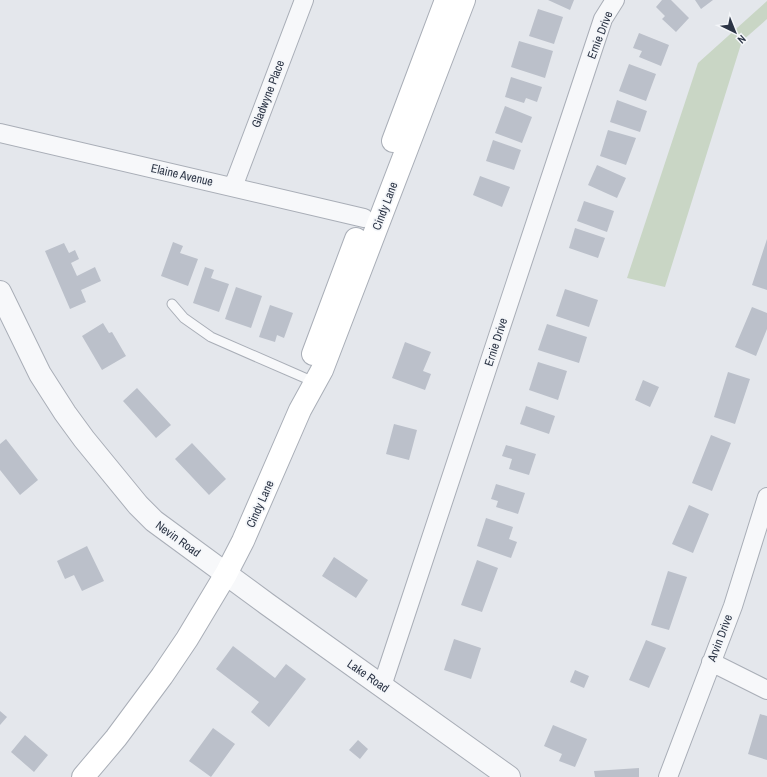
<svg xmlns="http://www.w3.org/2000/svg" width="767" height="777" viewBox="0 0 767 777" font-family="'Archivo Narrow',sans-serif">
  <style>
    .green { fill: #c9d6c5 }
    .building { fill: #bbc0ca }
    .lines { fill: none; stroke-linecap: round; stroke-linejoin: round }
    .service-casing { stroke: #a9aeb7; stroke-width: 11 }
    .minor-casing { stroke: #a9aeb7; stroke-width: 20 }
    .tertiary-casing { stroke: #a9aeb7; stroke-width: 24 }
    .secondary-casing { stroke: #a9aeb7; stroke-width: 24 }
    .service { stroke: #f7f8fa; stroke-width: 9 }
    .minor { stroke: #f7f8fa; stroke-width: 18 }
    .tertiary { stroke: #f7f8fa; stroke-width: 22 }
    .secondary { stroke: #fff; stroke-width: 22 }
    .labels { text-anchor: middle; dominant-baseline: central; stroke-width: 3.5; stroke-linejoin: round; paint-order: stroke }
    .street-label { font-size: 12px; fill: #2b3445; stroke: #f4f6f9 }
  </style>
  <rect width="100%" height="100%" fill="#e4e7ec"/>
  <!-- green -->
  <path class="green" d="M767,1V19L742,41L665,287L627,278L698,63Z"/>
  <!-- building -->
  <path class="building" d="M548,0H574L570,10Z
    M662,0H671L689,18L676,32L662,19L665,16L656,7Z
    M695,0H713L701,9Z
    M538,9L563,17L554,44L529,36Z
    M639,33L669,45L661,66L639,57L642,51L633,48Z
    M519,41L553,51L545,78L511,67Z
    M629,64L656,74L646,101L619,91Z
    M511,77L542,87L537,102L526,98L524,103L505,97Z
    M617,100L647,111L640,132L610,122Z
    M505,106L532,117L522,143L495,133Z
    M608,130L636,138L626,165L600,156Z
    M493,140L521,150L514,170L486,161Z
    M597,165L626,178L617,198L588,185Z
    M480,176L510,187L502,207L473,195Z
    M584,201L614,211L607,232L577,221Z
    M575,228L605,238L598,258L569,248Z
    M767,239V290L752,285Z
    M173,242L183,246L180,253L198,259L188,286L161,276Z
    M64,243L69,253L75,250L79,259L71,263L77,276L95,267L101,281L81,290L86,302L70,309L45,251Z
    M205,267L214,270L211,278L229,284L219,312L193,303Z
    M236,287L262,296L251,328L225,319Z
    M565,289L598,300L589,327L556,316Z
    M270,305L293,313L284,338L277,335L275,342L259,337Z
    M752,307L767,313V329L756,356L735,347Z
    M103,323L109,333L112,332L126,356L102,370L82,336Z
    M547,324L587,337L579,363L538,350Z
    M405,342L431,352L423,371L431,374L425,390L392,378Z
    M538,362L567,371L558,400L529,390Z
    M728,372L750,379L735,424L714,417Z
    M643,380L659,387L650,407L635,400Z
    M137,388L171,425L156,438L123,401Z
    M526,406L555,416L549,434L520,424Z
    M394,424L417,430L409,460L386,454Z
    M711,435L731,443L712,491L692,483Z
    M6,439L38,480L20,495L0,470V444Z
    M192,443L226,479L209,495L175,459Z
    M506,445L536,454L529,475L509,469L512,459L502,456Z
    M496,484L525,493L518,514L496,507L498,501L491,499Z
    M689,505L709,514L693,553L672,544Z
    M486,518L513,527L509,539L517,542L511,558L477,546Z
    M87,546L104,581L82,591L74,575L65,579L57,561Z
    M334,557L368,580L356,598L322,576Z
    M477,560L498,568L482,612L461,605Z
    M668,571L687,577L669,630L651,625Z
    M454,639L481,648L471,679L444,670Z
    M646,640L666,648L649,688L629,680Z
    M233,646L275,678L286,664L306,679L269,727L251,712L259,702L216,669Z
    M575,670L589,676L584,688L570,682Z
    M0,711L7,717L0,725Z
    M760,714L767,716V760L748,754Z
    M553,725L587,739L575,767L559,761L562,754L544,746Z
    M213,728L235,744L211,777L189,761Z
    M25,735L48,755L34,772L11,752Z
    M358,740L368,749L360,759L349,750Z
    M639,768V777H595L594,771Z"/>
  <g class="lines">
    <!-- service casing -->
    <g class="service-casing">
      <path id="service" d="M172,304L184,318L211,337L305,378"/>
    </g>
    <!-- minor casing -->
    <g class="minor-casing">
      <path id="minor" d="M0,133L364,218
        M233,187L304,0
        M711,662L767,690
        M382,686L603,19L615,0
        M668,777L733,606L767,497"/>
    </g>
    <!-- tertiary casing -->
    <g class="tertiary-casing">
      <path id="tertiary" d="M0,292L40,374L65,413L84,439L138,505L154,521L267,604L509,777"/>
    </g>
    <!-- secondary casing -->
    <g class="secondary-casing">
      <path id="secondary" d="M393,141L446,0
        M313,354L356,239
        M83,777L116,738L162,676L187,639L226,574L243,541L300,410L322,370L464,0"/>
    </g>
    <!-- service -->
    <use href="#service" class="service"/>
    <!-- minor -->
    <use href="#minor" class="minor"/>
    <!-- tertiary -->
    <use href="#tertiary" class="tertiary"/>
    <!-- secondary -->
    <use href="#secondary" class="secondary"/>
  </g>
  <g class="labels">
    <!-- street labels -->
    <g class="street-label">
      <text transform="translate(600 35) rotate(-69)">Ernie Drive</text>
      <text transform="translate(268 94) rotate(-69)">Gladwyne Place</text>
      <text transform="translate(182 175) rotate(13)">Elaine Avenue</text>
      <text transform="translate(385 206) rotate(-69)">Cindy Lane</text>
      <text transform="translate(496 342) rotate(-72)">Ernie Drive</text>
      <text transform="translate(260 504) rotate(-66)">Cindy Lane</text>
      <text transform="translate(178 539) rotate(36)">Nevin Road</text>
      <text transform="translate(720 638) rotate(-69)">Arvin Drive</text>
      <text transform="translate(368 676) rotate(35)">Lake Road</text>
    </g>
  </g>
  <!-- north arrow -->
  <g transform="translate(735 32) rotate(137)" stroke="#f4f6f9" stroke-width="3" paint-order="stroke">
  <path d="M0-3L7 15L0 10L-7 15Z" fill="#2b3445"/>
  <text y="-6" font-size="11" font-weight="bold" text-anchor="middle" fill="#2b3445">N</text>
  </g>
</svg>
